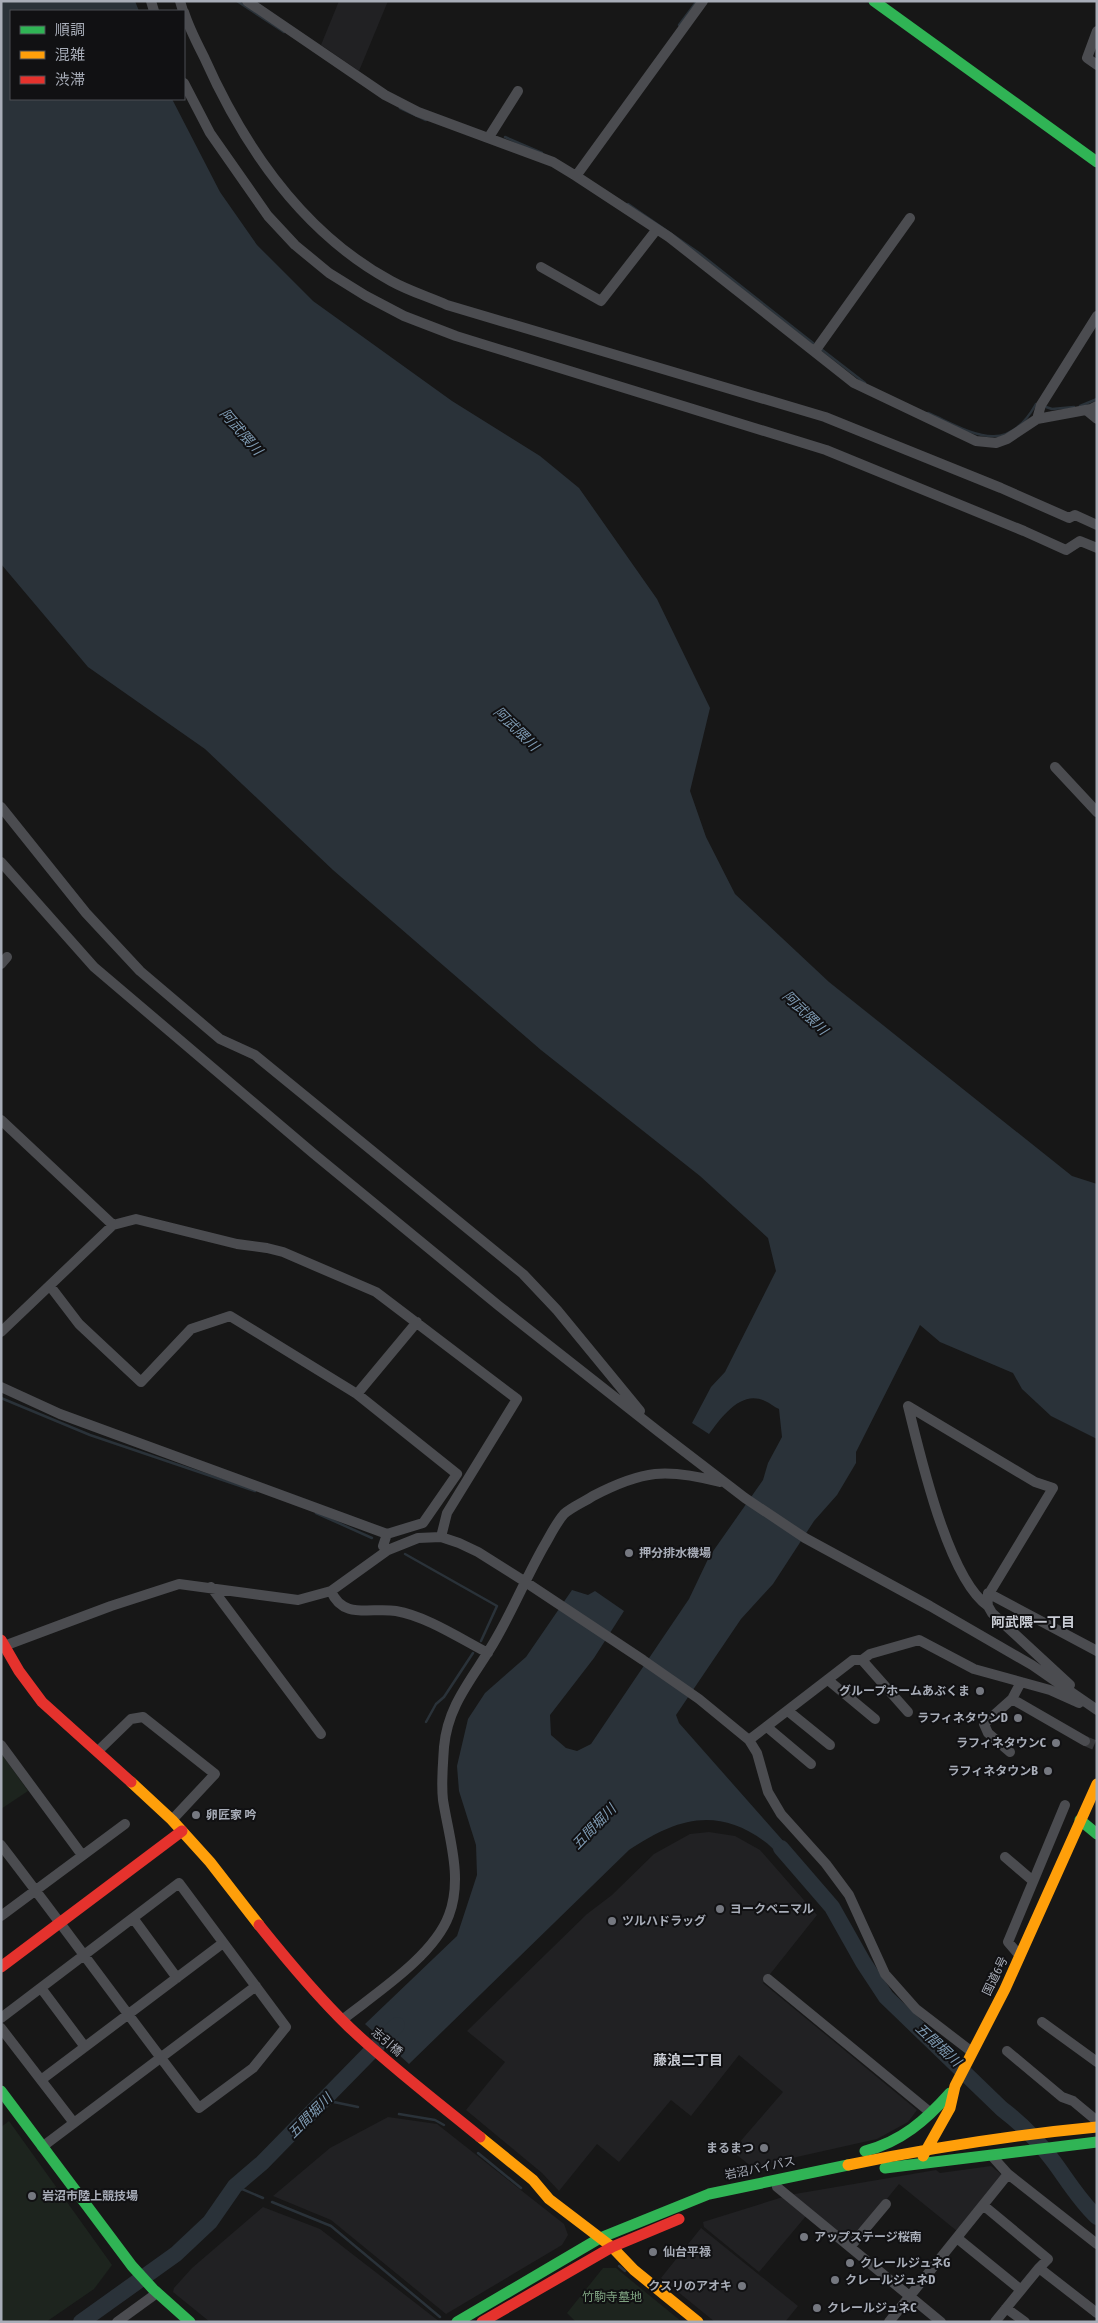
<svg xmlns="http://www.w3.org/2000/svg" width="1098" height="2323" viewBox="0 0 1098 2323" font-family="'Fira Sans Condensed','Noto Sans JP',sans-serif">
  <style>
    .built { fill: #212123 }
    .green { fill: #1d241e }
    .water { fill: #2a3239 }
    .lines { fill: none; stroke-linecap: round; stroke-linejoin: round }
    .stream { stroke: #2a3239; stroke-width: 2.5 }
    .river { stroke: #2a3239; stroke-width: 16 }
    .street-tunnel { stroke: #343537; stroke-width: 10; stroke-dasharray: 10 5; stroke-linecap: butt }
    .street { stroke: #4b4c50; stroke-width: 10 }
    .fast { stroke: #30b455; stroke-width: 11 }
    .slow { stroke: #ff9f0a; stroke-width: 11 }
    .jam { stroke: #e5322d; stroke-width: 11 }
    .poi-dot { fill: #757880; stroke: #111113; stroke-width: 2 }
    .labels { text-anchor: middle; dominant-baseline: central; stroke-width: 4; stroke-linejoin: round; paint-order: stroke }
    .poi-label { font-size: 12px; font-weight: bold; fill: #a8adb8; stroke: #111113; text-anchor: start }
    .street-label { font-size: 12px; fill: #a8adb8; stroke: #111113 }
    .park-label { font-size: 12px; fill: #7fa381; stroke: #111113 }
    .water-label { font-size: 14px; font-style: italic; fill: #7f9bb3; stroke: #111113 }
    .neighbourhood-label { font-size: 14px; font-weight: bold; fill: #c9ccd4; stroke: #111113 }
  </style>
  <rect width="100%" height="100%" fill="#171717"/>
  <!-- built -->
  <path class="built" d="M339,1H388L359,71L321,45Z
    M709,1832L735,1836L760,1850L817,1915L763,1983L917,2110L908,2122L877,2139L752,2167L732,2151L783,2092L739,2055L691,2116L671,2100L619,2162L597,2144L559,2191L542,2173L466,2110L505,2062L467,2031L587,1914L612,1895L654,1854L690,1834Z
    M388,2117L437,2124L564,2224L568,2235L562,2245L446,2314L331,2220L273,2196L330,2148Z
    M991,2166L1002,2175L957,2231L899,2184L851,2243L789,2195L936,2170L940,2173Z
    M783,2197L806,2216L759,2272L704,2227L703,2222Z
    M263,2207L320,2229L440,2322H210L173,2292L174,2288L192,2268Z
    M701,2228L798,2306L785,2322H715L661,2278Z"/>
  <!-- green -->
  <path class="green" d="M1,1753L28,1791L1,1809Z
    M9,2121L112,2265L94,2289L46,2322H1V2127Z
    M603,2268H616L682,2322H576L567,2313Z"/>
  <!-- water -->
  <path class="water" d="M1,1H135L139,11H11V99H172L220,192L257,245L313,301L452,401L540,456L579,488L657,599L710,708L690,791L706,837L735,894L829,982L1072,1176L1097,1184V1439L1051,1416L1022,1389L1013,1373L940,1342L920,1325L856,1452V1463L837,1495L814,1521L773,1584L741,1619L676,1715L679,1723L800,1860L790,1869C782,1860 774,1848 764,1841C715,1805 674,1820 629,1850L409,2064L365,2024L457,1936L477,1875L476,1845L459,1791L457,1766L468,1719L485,1693L526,1657L572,1590L588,1595L595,1591L624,1611L594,1658L550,1715L551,1735L566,1748L577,1751L591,1744L689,1599L709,1557L763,1480L768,1463L782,1437L779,1409C774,1407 770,1403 765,1401C741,1389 721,1418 709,1434L692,1423L711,1387L725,1372L776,1271L768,1238L700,1176L541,1050L333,870L205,749L88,667L1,564Z"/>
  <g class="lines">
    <!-- stream -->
    <path class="stream" d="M237,1L284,32
      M679,25L697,1
      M400,108L426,120
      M505,137L542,153
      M628,204L699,253L813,343
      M821,349L865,383
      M1080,406L1097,399
      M1046,407L1052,409L1074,407
      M928,413C971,432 1006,458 1036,404
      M1,1398L90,1435L255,1491
      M316,1513L372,1538
      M405,1554L497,1606L481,1641
      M426,1722L436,1704L444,1697L473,1653
      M324,2100L358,2107
      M399,2114L435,2120L444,2125
      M478,2153L521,2188
      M235,2186L263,2198
      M272,2202L331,2226L440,2317
      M619,2266L625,2271"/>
    <!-- river -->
    <path class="river" d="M781,1848L832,1907L863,1962L886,1997L1002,2109C1022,2124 1039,2142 1054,2162C1068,2181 1079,2200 1097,2217
      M81,2322L176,2254L210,2222L235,2186L262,2163L397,2025"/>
    <!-- street-tunnel -->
    <path class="street-tunnel" d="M1085,1741L1097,1746"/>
    <!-- street -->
    <path class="street" d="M151,1L154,11
      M180,1L183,11
      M247,1L385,95L418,112L553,162L576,176L669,237L854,383L976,441L996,443L1007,439L1037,419L1091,409L1097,406
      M184,12C189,28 197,43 204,57C244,147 303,233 391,281C409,291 429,297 447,305L825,417L1001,488L1069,518L1075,515L1097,525
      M1097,31L1087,58L1097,65
      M184,83L210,133L268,216L295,245L329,273L366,296L404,316L456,336L826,450L1024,531L1066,550L1080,541L1097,548
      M489,137L518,91
      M576,176L703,1
      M541,267L601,301L657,229
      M815,351L910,218
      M1086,410L1097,419
      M1037,419L1041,405L1097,316
      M1055,767L1097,812
      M1,807L86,913L140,971L220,1039L255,1055L523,1274L557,1310L640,1411
      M1,862L94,967L314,1154L499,1306L659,1432L745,1498L805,1538L930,1606L1032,1665L1097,1710
      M1,964L7,957
      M1,1120L113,1225
      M50,1286L79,1324L141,1382L191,1329L230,1316L357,1394L457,1474L423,1523L387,1534
      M1,1332L113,1225L136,1219L237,1244L267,1248L283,1252L376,1292L517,1399L447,1513L441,1537
      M1,1387L60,1414L387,1534L383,1546L388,1550
      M357,1394L417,1322
      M211,1587L321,1734
      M331,1591C343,1620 371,1607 396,1611C426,1616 461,1639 488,1653
      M988,1593L1097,1651
      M988,1606C948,1579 920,1454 908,1406L1035,1482L1053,1488L987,1597L988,1606L992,1613L1070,1685
      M4,1646L111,1606L179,1584L298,1600L331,1591L388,1550L418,1538L441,1537L459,1543L478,1552L524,1581L643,1660L699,1699L749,1740L757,1753L768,1792L781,1814L826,1864L849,1895L885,1974L916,2009L972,2052
      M862,1660L908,1712
      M828,1680L875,1719
      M1021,1682L1012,1699L1085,1741
      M788,1711L830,1745
      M767,1727L811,1764
      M749,1740L853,1660H862L870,1654L919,1640L974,1669L1050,1690L1079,1703
      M1,1745L82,1855
      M98,1751L131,1719L143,1717L215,1774L172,1820
      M1010,1752L988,1733L984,1724L1012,1699
      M1,1845C68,1932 132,2021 199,2108L253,2068L286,2027L179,1883C120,1928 60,1973 1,2018
      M1005,1857L1033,1881
      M1,1916L125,1824
      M133,1918L177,1978
      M1020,1956L1008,1942L1065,1805
      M768,1979L931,2113
      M41,1988L85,2047
      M342,2020C376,1993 434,1956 449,1915C463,1878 449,1838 443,1800C441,1783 443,1764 444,1747C448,1702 476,1675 497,1637C514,1607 527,1576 544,1546C550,1536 556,1523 564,1514C572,1507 584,1502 593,1496C643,1470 666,1468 720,1482
      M1042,2022L1097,2062
      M1,2028L74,2123
      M1007,2051L1062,2097L1073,2101L1097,2121
      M41,2080L223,1943
      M42,2147L256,1986
      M1008,2174L1097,2244
      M777,2187L941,2322
      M983,2205L1048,2259L1039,2268L1097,2313
      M957,2238L1021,2290L1039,2268
      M850,2247L886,2204
      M1006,2308L1025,2322
      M117,2322L157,2293
      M889,2322L1008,2174L991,2155
      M995,2322L1021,2290"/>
    <!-- fast -->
    <path class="fast" d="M874,1L1097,162
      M1080,1820L1097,1834
      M1,2091L132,2266L153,2289L190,2322
      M865,2151C901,2142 926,2120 950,2093
      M885,2168L1097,2142
      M457,2322L600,2238L709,2194L848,2165"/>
    <!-- slow -->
    <path class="slow" d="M131,1782L172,1820L210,1862L259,1925
      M480,2137L533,2180L549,2199L612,2247L634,2270L698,2322
      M923,2156L950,2108L955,2086L1005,1989L1097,1784
      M848,2165C930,2148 1013,2135 1097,2127"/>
    <!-- jam -->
    <path class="jam" d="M1,1640L19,1671L42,1702L131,1782
      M259,1925C287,1960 316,1995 349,2027C390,2066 436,2101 480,2137
      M1,1967L182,1831
      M482,2322L612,2247L679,2219"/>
  </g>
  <!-- markers -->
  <g class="poi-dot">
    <circle cx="629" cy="1553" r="5"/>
    <circle cx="980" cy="1691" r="5"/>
    <circle cx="1018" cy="1718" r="5"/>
    <circle cx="1056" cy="1743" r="5"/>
    <circle cx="1048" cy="1771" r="5"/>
    <circle cx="196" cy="1815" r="5"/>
    <circle cx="720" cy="1909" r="5"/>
    <circle cx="612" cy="1921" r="5"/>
    <circle cx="764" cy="2148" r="5"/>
    <circle cx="32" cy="2196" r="5"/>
    <circle cx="804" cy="2237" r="5"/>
    <circle cx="653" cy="2252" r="5"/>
    <circle cx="850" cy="2263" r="5"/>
    <circle cx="835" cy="2280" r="5"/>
    <circle cx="742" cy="2286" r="5"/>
    <circle cx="817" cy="2308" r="5"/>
  </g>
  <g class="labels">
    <!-- poi labels -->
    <g class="poi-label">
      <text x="639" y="1553">押分排水機場</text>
      <text x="970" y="1691" text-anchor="end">グループホームあぶくま</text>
      <text x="1008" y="1718" text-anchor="end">ラフィネタウンD</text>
      <text x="1046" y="1743" text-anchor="end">ラフィネタウンC</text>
      <text x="1038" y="1771" text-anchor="end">ラフィネタウンB</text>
      <text x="206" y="1815">卵匠家 吟</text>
      <text x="730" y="1909">ヨークベニマル</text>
      <text x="622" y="1921">ツルハドラッグ</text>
      <text x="754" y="2148" text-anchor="end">まるまつ</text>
      <text x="42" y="2196">岩沼市陸上競技場</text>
      <text x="814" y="2237">アップステージ桜南</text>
      <text x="663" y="2252">仙台平禄</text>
      <text x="860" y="2263">クレールジュネG</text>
      <text x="845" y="2280">クレールジュネD</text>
      <text x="732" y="2286" text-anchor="end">クスリのアオキ</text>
      <text x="827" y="2308">クレールジュネC</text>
    </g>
    <!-- street labels -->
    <g class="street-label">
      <text transform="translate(995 1976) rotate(-64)">国道6号</text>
      <text transform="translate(387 2042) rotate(41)">志引橋</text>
      <text transform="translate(760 2168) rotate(-12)">岩沼バイパス</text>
    </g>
    <!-- park labels -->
    <g class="park-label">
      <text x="612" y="2297">竹駒寺墓地</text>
    </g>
    <!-- water labels -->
    <g class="water-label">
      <text transform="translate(241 432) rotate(49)">阿武隈川</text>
      <text transform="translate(516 729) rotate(44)">阿武隈川</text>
      <text transform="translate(805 1013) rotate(44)">阿武隈川</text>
      <text transform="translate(594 1827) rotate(-46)">五間堀川</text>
      <text transform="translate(938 2045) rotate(43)">五間堀川</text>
      <text transform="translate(310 2116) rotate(-45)">五間堀川</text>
    </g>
    <!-- neighbourhood labels -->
    <g class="neighbourhood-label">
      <text x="1033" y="1622">阿武隈一丁目</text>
      <text x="688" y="2060">藤浪二丁目</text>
    </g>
  </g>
  <!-- border -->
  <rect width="1098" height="2323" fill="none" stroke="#a8adb8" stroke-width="5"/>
  <!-- legend -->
  <rect x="10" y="10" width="175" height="90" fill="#111113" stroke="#4d4f55"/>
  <rect x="20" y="26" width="25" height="8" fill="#30b455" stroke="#4d4f55"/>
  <text x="55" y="35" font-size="15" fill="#a8adb8">順調</text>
  <rect x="20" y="51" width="25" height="8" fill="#ff9f0a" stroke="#4d4f55"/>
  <text x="55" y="60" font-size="15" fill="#a8adb8">混雑</text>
  <rect x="20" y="76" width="25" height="8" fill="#e5322d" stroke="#4d4f55"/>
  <text x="55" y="85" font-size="15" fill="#a8adb8">渋滞</text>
</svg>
